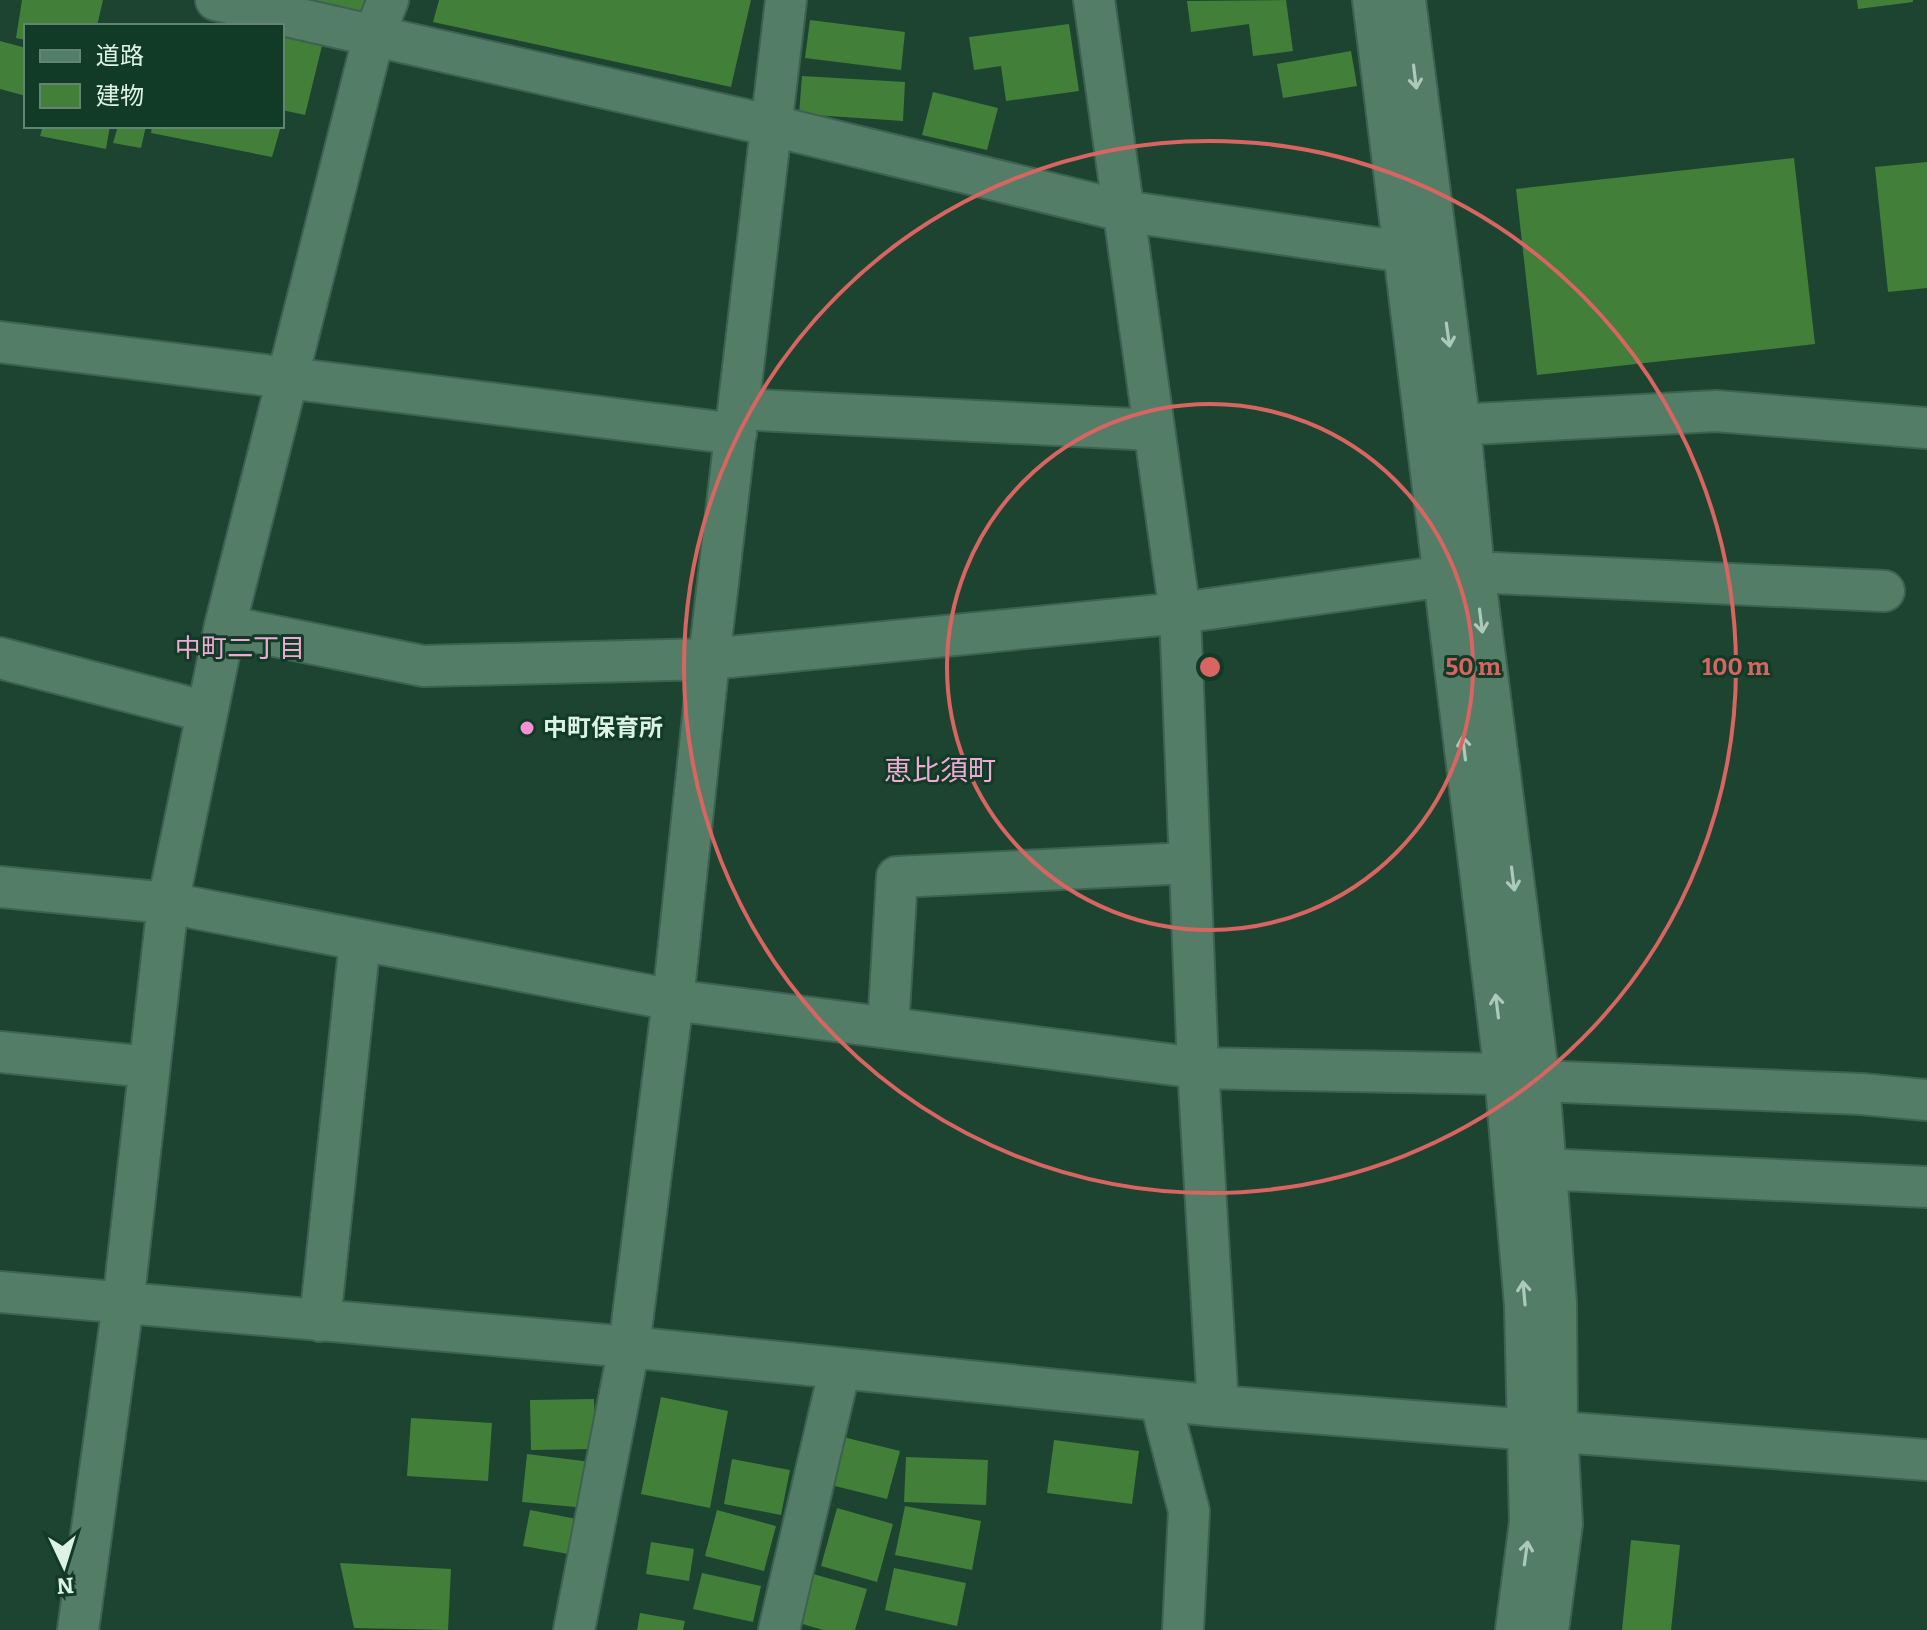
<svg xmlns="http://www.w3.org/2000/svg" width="1927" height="1630" viewBox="0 0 1927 1630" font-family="Bitter,'Noto Sans JP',serif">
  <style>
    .building { fill: #427f39 }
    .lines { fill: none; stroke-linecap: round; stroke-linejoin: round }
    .minor-casing { stroke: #3e6252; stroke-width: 44 }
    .minor { stroke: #547d68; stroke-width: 40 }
    .oneway { stroke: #acc9b9 }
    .ring { fill: none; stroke: #d86561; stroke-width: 4 }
    .poi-dot { fill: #f591d2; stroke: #113a27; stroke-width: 3 }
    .labels { text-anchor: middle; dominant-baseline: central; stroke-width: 6; stroke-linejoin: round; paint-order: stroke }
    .poi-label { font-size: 24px; font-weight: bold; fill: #dcf2e5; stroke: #113a27; text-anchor: start }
    .neighbourhood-label { font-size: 26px; fill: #f0aad6; stroke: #113a27 }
    .quarter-label { font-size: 28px; fill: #f0aad6; stroke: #113a27 }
    .centre { fill: #d86561; stroke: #113a27; stroke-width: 4 }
    .ring-label { font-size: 24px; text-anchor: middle; font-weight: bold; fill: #d86561; stroke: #113a27; stroke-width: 6; stroke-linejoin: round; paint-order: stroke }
  </style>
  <rect width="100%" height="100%" fill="#1c4431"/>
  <!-- building -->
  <path class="building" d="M22,0H103L97,26H26V40L16,38Z
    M295,0H365L360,16Z
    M439,0H751L731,87L433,22Z
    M1286,0L1293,51L1253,56L1249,24L1191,32L1187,1Z
    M1857,0H1913V2L1858,9Z
    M810,20L905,32L901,70L805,58Z
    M1069,24L1079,91L1006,101L1001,66L974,70L969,37Z
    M285,32L323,42L305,115L282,110V42Z
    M0,41L26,48V96L0,89Z
    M1351,51L1357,86L1283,98L1277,64Z
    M802,76L905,82L903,121L799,114Z
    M933,92L998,108L987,150L922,135Z
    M43,126H110L106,149L40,136Z
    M118,126H146L141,148L113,143Z
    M152,126H281L272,157L151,133Z
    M1794,158L1815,344L1537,375L1516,189Z
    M1927,162V288L1888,292L1875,167Z
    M661,1397L728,1411L710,1508L641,1494Z
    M594,1399L596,1449L531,1450L530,1400Z
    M411,1418L492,1423L488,1481L407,1476Z
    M839,1436L900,1451L887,1499L827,1484Z
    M1054,1440L1139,1451L1132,1504L1047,1493Z
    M527,1454L591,1462L586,1508L522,1502Z
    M906,1457L988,1460L986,1505L904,1502Z
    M732,1459L790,1470L781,1515L724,1504Z
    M905,1506L981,1521L972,1570L895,1555Z
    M837,1508L893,1524L877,1582L821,1566Z
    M530,1510L587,1521L580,1556L523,1546Z
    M717,1510L776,1526L764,1571L705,1556Z
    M1631,1540L1680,1545L1671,1630H1622Z
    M651,1542L694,1549L689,1581L646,1574Z
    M340,1563L451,1569L448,1630L354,1628Z
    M894,1568L966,1583L957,1626L885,1610Z
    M702,1573L761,1586L753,1622L693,1609Z
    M813,1574L867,1589L855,1630H823L799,1623Z
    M640,1613L685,1621L683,1630H637Z"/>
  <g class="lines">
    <!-- minor casing -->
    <g class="minor-casing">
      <path id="minor" d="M216,0L773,126L1123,211L1404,252
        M1094,0L1180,613L1198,1068L1218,1406
        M1373,0L1505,1074L1525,1305L1530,1522L1516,1630
        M1405,0L1460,426L1474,572L1539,1081L1556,1303L1557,1431L1562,1524L1548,1630
        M0,342L736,434
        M739,409L1154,430
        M1436,426L1716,411L1927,428
        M225,626L423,666L709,659L1180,613L1474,572L1884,591
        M0,658L207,712
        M0,887L168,903L673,1000L1198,1068L1505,1074L1539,1081L1861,1094L1927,1100
        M888,1028L897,877L1190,863
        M0,1052L149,1067
        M1521,1168L1927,1187
        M0,1292L629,1347L1218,1406L1927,1460
        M320,1321L360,940
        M1160,1400L1189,1511L1183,1630
        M78,1630L123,1304L168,903L225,626L374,35L388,0
        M574,1630L629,1347L673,1000L709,659L786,0
        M779,1630L840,1368"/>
    </g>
    <!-- minor -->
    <use href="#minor" class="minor"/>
  </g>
  <!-- one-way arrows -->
  <defs><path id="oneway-shaft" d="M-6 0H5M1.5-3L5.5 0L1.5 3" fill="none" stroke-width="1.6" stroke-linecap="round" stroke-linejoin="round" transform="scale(2)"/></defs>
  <g class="oneway">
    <use href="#oneway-shaft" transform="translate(1415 77) rotate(83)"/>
    <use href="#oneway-shaft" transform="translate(1448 335) rotate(82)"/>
    <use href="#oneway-shaft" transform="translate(1481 621) rotate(83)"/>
    <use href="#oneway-shaft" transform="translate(1464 748) rotate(-97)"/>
    <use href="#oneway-shaft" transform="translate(1513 879) rotate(83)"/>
    <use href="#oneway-shaft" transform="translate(1497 1006) rotate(-97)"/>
    <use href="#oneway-shaft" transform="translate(1524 1293) rotate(-95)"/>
    <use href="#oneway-shaft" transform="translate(1526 1553) rotate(-82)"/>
  </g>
  <!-- distance rings -->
  <g class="ring">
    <circle cx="1210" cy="667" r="263"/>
    <circle cx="1210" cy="667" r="526"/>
  </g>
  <!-- markers -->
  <circle class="poi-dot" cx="527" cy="728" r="8"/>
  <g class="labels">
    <!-- poi labels -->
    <g class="poi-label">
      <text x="543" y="728">中町保育所</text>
    </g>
    <!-- neighbourhood labels -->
    <g class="neighbourhood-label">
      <text x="240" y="648">中町二丁目</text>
    </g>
    <!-- quarter labels -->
    <g class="quarter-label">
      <text x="940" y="770">恵比須町</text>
    </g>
  </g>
  <circle cx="1210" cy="667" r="12" class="centre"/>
  <g class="ring-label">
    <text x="1473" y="675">50 m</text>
    <text x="1736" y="675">100 m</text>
  </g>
  <!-- legend -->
  <rect x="24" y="24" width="260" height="104" fill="#113a27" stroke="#628473" stroke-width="2"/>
  <rect x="40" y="50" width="40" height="12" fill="#547d68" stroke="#628473" stroke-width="2"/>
  <text x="96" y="64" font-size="24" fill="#dcf2e5">道路</text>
  <rect x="40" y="84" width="40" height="24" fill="#427f39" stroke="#628473" stroke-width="2"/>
  <text x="96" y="104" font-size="24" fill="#dcf2e5">建物</text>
  <!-- north arrow -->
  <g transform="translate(64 1566) rotate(176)" stroke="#113a27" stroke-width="6" paint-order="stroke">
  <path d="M0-6L14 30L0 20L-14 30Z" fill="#dcf2e5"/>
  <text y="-12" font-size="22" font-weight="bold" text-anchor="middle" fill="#dcf2e5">N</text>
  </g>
</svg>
